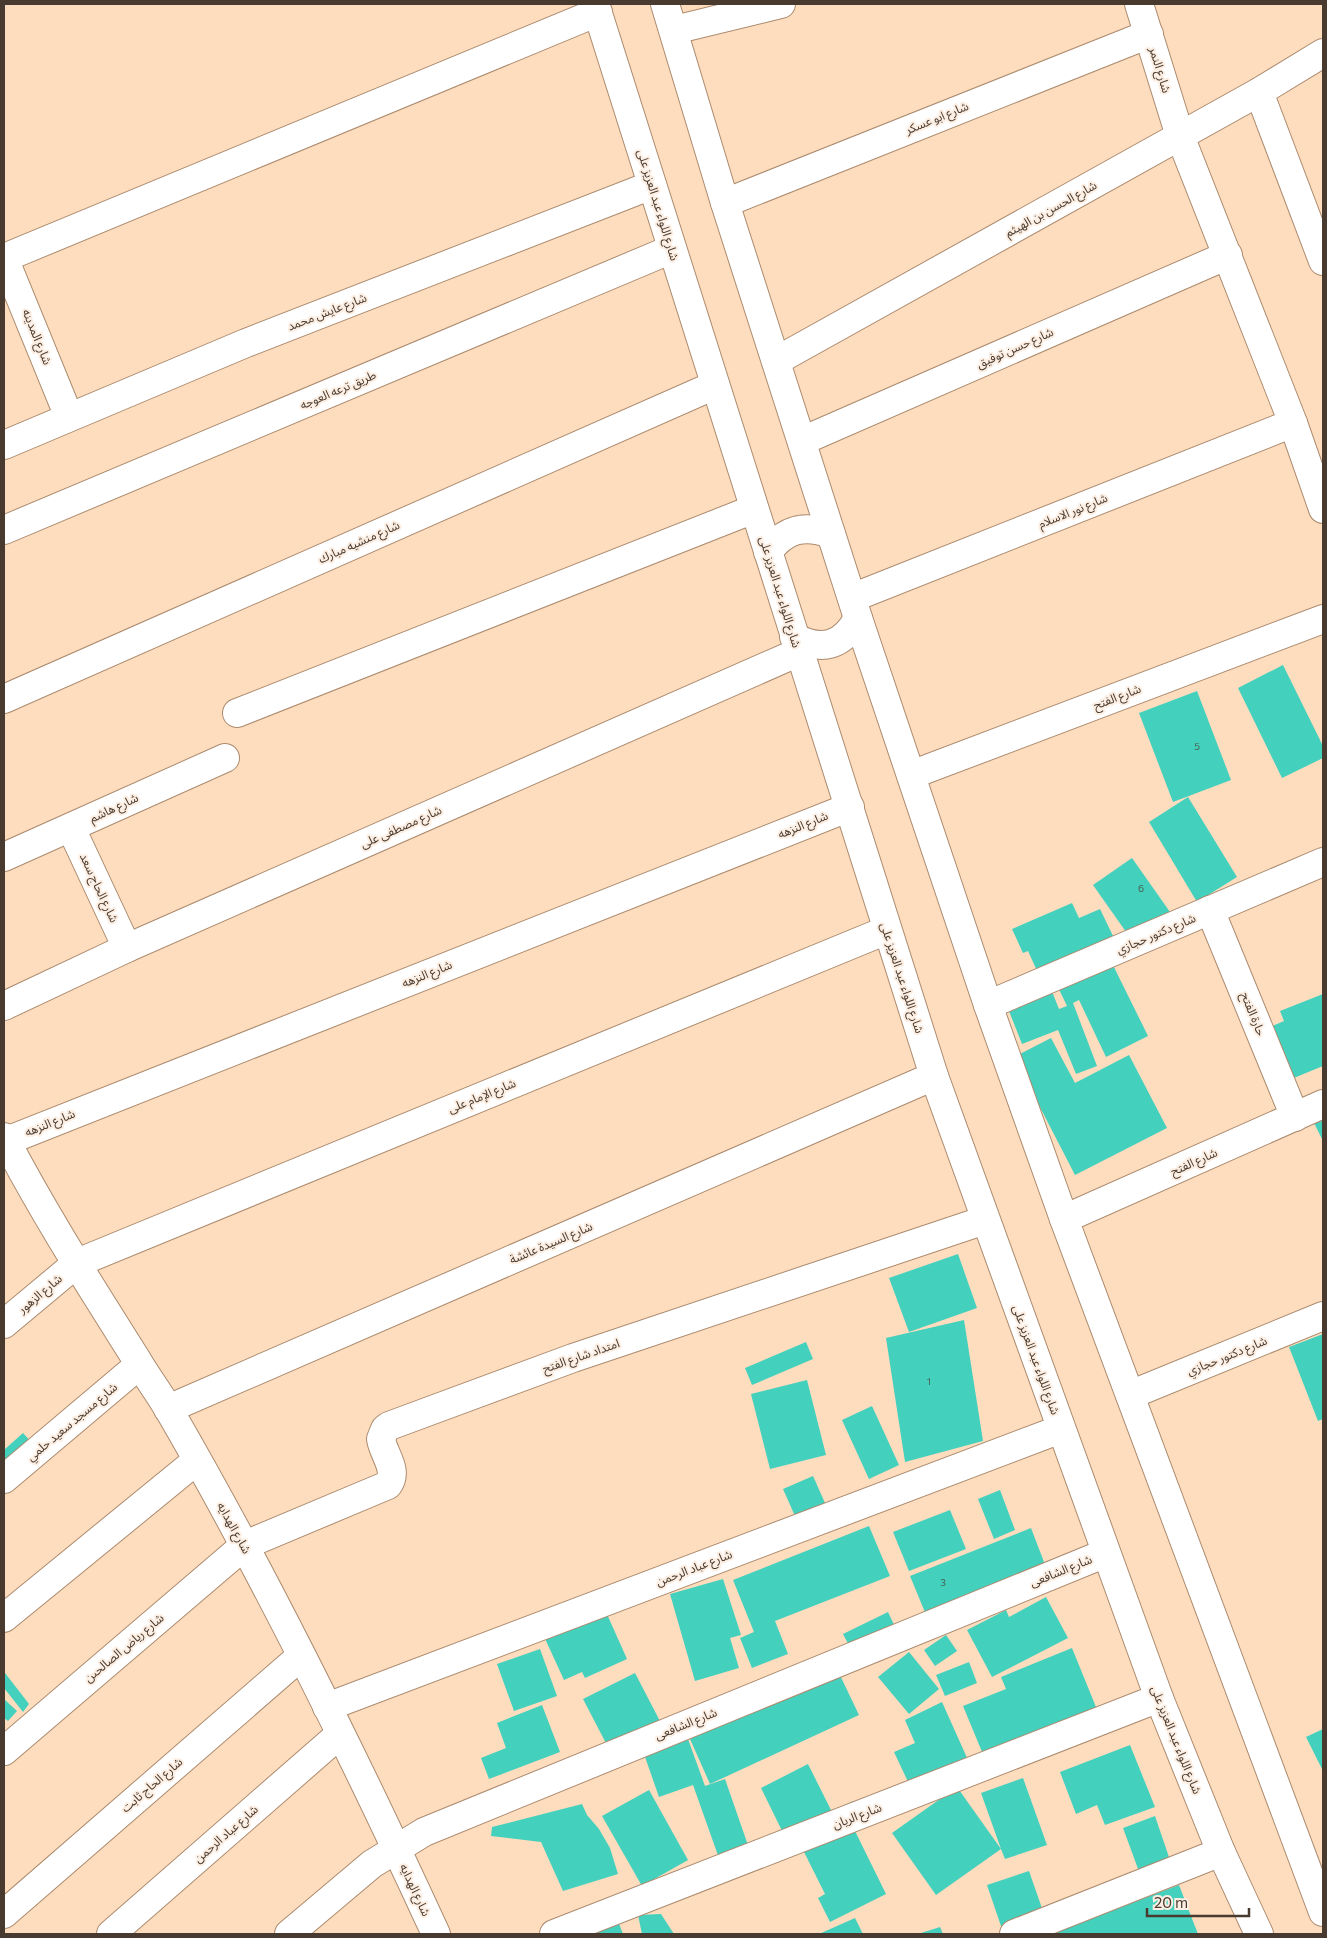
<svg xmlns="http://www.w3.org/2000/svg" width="1327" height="1938" font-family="Commissioner,'Noto Sans Arabic',sans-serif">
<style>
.building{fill:#43d1be}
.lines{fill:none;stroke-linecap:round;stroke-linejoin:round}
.street-casing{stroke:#ab8b6f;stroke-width:30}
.primary-casing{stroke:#ab8b6f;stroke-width:30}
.street{stroke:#fff;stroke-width:28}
.primary{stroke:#fff;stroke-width:28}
.labels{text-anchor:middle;stroke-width:4;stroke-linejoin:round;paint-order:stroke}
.number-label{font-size:10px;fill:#476052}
.street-label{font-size:12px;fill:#483a2e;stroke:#fceee2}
</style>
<rect width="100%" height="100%" fill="#fedcbe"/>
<g class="building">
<polygon points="1283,665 1323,746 1323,758 1282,778 1238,688"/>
<polygon points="1197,691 1231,780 1173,802 1139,713"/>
<polygon points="1188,797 1237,877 1197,902 1149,822"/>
<polygon points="1132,858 1170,912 1131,939 1093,885"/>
<polygon points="1072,903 1079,918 1100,909 1114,938 1038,973 1028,951 1023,953 1012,929"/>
<polygon points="1108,955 1148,1036 1106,1057 1079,1000 1073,1003 1097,1066 1076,1074 1058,1030 1022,1044 1007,1006 1051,989 1059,1009 1067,1006 1055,981"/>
<polygon points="1323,994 1323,1066 1284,1082 1263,1030 1284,1021 1280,1011"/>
<polygon points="1051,1038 1075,1083 1129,1055 1167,1128 1075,1175 1014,1057"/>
<polygon points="1323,1112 1323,1141 1311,1117"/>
<polygon points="958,1254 977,1308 909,1332 889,1278"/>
<polygon points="964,1320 983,1441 905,1462 886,1338"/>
<polygon points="1323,1334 1323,1419 1318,1421 1289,1347"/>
<polygon points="806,1342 813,1359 752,1385 745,1368"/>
<polygon points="807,1380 826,1455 770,1469 751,1394"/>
<polygon points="872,1406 899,1465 869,1479 842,1420"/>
<polygon points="23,1433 33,1444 4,1469 4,1450"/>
<polygon points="813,1476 829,1512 799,1525 783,1489"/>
<polygon points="1000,1490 1015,1530 994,1539 978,1499"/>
<polygon points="950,1510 966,1549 909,1571 893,1532"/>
<polygon points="869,1526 890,1576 775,1621 788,1654 752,1668 740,1638 754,1632 733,1580"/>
<polygon points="1031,1528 1049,1575 929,1622 910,1576"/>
<polygon points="723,1579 741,1635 730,1638 739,1668 695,1681 670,1594"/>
<polygon points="1046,1597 1068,1638 992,1677 967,1630 1006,1610 1009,1617"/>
<polygon points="602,1603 627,1659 585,1678 582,1672 564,1680 541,1630"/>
<polygon points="888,1612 896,1629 852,1651 843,1634"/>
<polygon points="946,1635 957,1651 935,1666 924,1650"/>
<polygon points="1072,1648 1098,1712 985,1759 963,1706 1006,1689 1001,1677"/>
<polygon points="540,1649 557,1696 514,1711 497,1664"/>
<polygon points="909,1652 939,1689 909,1714 878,1677"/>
<polygon points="969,1662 977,1683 945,1696 936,1675"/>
<polygon points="838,1671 859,1715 710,1784 690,1739"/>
<polygon points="5,1673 29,1704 23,1712 4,1688 4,1675"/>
<polygon points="635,1673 662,1725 610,1751 583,1699"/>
<polygon points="4,1699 17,1711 8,1721 4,1718"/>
<polygon points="942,1702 968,1760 910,1786 894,1752 915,1743 905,1720"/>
<polygon points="542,1705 560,1752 489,1779 481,1758 506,1748 497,1723"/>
<polygon points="1323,1729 1323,1771 1306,1737"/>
<polygon points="688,1739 705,1786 725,1779 750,1851 720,1861 693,1785 659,1797 644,1754"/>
<polygon points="1130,1745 1155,1807 1105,1825 1097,1805 1076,1814 1060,1772"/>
<polygon points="808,1764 832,1812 853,1801 855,1805 786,1839 761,1788"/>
<polygon points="1023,1778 1047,1845 1005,1859 1001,1849 936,1895 892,1833 957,1787 1001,1849 981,1793"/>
<polygon points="649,1790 688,1860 642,1886 602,1816"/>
<polygon points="582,1804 587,1815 599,1829 610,1848 618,1874 563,1891 541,1842 491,1836 492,1827"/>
<polygon points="1155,1816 1172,1866 1141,1877 1123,1828"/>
<polygon points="853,1827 886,1894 830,1922 818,1898 825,1894 804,1852"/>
<polygon points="1029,1871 1044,1914 1002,1929 987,1885"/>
<polygon points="1179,1885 1198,1934 1050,1934"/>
<polygon points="661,1914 674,1934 642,1934 638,1915"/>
<polygon points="855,1918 863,1934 819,1934"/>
<polygon points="618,1921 623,1934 586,1934"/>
<polygon points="940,1927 943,1934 918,1934"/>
</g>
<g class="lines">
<g class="street-casing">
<g id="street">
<polyline points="1139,4 1180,136 1293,423 1323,509"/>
<polyline points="674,30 781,4"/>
<polyline points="1259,92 1323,261"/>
<polyline points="725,203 1149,34"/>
<polyline points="4,258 598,12"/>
<polyline points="4,258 69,417"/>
<polyline points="776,361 1259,92 1323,53"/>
<polyline points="802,441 1228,255"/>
<polyline points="4,445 246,343 652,185"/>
<polyline points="4,530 672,249"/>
<polyline points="852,598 1293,423"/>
<polyline points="4,699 715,385"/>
<polyline points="237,713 754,509"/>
<polyline points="911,775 1323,619"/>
<polyline points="71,828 127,948"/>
<polyline points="4,857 225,758"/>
<polyline points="1210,910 1295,1117"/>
<polyline points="988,1005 1323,862"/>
<polyline points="4,1006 127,948 799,652"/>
<path d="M4 1137C44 1214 91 1287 137 1360 147 1377 159 1393 169 1410 267 1579 354 1756 436 1934"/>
<polyline points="4,1142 850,807"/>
<polyline points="1064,1219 1323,1104"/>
<polyline points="4,1324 77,1263 887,930"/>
<polyline points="1130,1395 1323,1316"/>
<polyline points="168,1409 934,1076"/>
<polyline points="4,1479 139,1365"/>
<polyline points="4,1618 196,1461"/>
<polyline points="327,1707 1061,1429"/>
<path d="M4 1751 245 1545 388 1485C399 1470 383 1454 381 1439L385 1429 389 1426 573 1358 985 1220"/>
<polyline points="4,1914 301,1656"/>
<polyline points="111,1934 340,1734"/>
<polyline points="289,1934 372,1864 424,1832 1106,1553"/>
<polyline points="554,1934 1159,1698"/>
<polyline points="1014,1934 1221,1852"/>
</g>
</g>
<g class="primary-casing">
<g id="primary">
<polyline points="595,4 934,1076 1159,1698 1221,1852 1259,1934"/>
<polyline points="665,4 725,203 858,618 988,1005 1064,1219 1323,1912"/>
<path d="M768 552C785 529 804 524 831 534"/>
<path d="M794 637C822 652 843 646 858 618"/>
</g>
</g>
<use href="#street" class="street"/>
<use href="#primary" class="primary"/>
</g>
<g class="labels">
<g class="number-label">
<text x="1197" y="750">5</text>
<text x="1141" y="892">6</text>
<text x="929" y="1385">1</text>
<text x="943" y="1586">3</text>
</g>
<g class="street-label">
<text transform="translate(1160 70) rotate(73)" y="4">شارع النمر</text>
<text transform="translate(937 118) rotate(-22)" y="4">شارع ابو عسكر</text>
<text transform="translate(658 205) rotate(73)" y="4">شارع اللواء عبد العزيز على</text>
<text transform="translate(1051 209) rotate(-29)" y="4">شارع الحسن بن الهيثم</text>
<text transform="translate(327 312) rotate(-21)" y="4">شارع عايش محمد</text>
<text transform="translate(37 337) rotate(68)" y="4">شارع المدينه</text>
<text transform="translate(1015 348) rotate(-24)" y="4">شارع حسن توفيق</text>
<text transform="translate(338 390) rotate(-23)" y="4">طريق ترعه العوجه</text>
<text transform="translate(1073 511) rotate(-22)" y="4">شارع نور الاسلام</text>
<text transform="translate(359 542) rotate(-24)" y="4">شارع منشيه مبارك</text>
<text transform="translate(780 592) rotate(73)" y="4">شارع اللواء عبد العزيز على</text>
<text transform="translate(1117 697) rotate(-21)" y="4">شارع الفتح</text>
<text transform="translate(114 808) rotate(-25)" y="4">شارع هاشم</text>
<text transform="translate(803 825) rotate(-22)" y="4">شارع النزهه</text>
<text transform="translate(401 827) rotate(-24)" y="4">شارع مصطفى على</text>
<text transform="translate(99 888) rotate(65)" y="4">شارع الحاج سعد</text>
<text transform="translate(1156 934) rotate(-23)" y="4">شارع دكتور حجازي</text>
<text transform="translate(427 974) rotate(-22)" y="4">شارع النزهه</text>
<text transform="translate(902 978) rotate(72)" y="4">شارع اللواء عبد العزيز على</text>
<text transform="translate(1253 1014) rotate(68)" y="4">حارة الفتح</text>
<text transform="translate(482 1096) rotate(-22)" y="4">شارع الإمام على</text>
<text transform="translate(50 1123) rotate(-22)" y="4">شارع النزهه</text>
<text transform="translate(1194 1162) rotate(-24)" y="4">شارع الفتح</text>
<text transform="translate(551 1243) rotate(-23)" y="4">شارع السيدة عائشة</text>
<text transform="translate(40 1294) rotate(-40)" y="4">شارع الزهور</text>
<text transform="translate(581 1356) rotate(-19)" y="4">امتداد شارع الفتح</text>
<text transform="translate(1227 1356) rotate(-22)" y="4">شارع دكتور حجازي</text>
<text transform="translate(1036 1360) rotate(70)" y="4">شارع اللواء عبد العزيز على</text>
<text transform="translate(72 1422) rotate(-40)" y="4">شارع مسجد سعيد حلمي</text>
<text transform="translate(234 1528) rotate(61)" y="4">شارع الهدايه</text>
<text transform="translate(694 1568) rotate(-21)" y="4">شارع عباد الرحمن</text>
<text transform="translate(1061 1571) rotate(-22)" y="4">شارع الشافعى</text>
<text transform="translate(124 1648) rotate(-40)" y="4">شارع رياض الصالحىن</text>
<text transform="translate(686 1724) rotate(-22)" y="4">شارع الشافعى</text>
<text transform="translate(1176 1740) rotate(68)" y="4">شارع اللواء عبد العزيز على</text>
<text transform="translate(152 1785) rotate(-41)" y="4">شارع الحاج ثابت</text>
<text transform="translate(857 1816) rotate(-21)" y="4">شارع الريان</text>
<text transform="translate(226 1834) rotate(-41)" y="4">شارع عباد الرحمن</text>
<text transform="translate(415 1890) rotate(65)" y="4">شارع الهدايه</text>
</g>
</g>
<rect width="1327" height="1938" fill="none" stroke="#483a2e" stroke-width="10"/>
<path d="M1147 1908v8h102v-8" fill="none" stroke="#483a2e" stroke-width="2.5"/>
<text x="1154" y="1908" font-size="15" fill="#483a2e" stroke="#fceee2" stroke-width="4" paint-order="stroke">20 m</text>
</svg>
